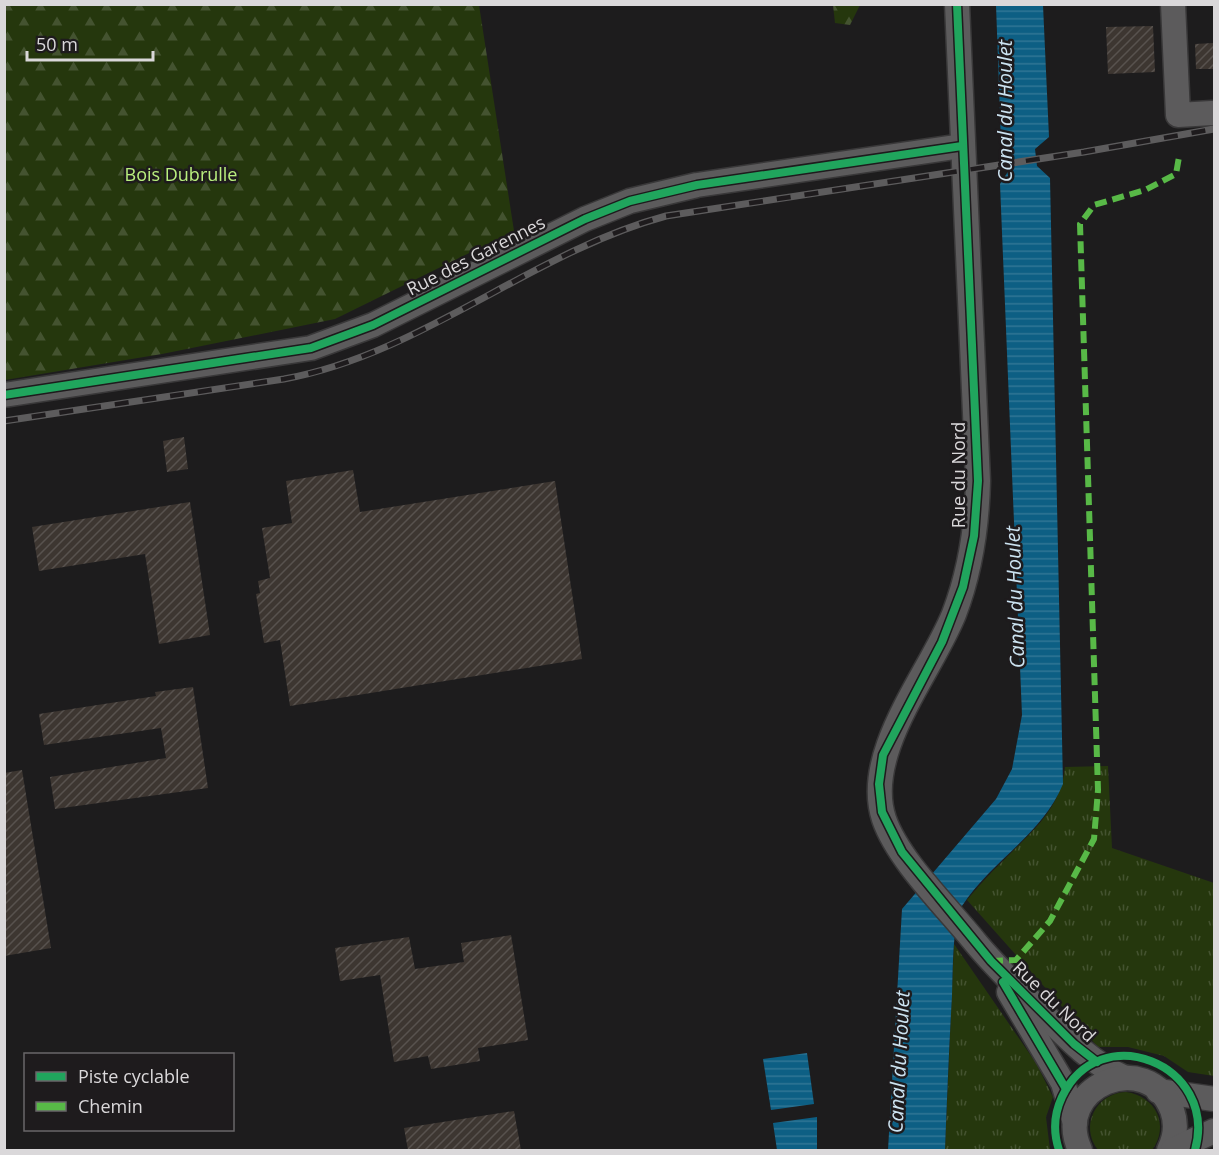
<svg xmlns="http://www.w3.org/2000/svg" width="1219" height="1155" font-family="'Open Sans',sans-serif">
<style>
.grass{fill:url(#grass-tufts)}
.forest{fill:url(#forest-firs)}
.water{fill:url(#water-rules)}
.building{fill:url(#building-hatch)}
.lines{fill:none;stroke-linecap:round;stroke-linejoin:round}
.minor-casing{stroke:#393839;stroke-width:27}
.minor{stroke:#5c5b5c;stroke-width:24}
.rail-casing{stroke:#5d5c5d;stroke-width:7}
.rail{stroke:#1e1b1d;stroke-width:4.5;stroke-dasharray:14;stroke-linecap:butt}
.quiet{stroke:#58b947;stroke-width:6;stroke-dasharray:12 6;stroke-linecap:butt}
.cycleway-casing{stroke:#1e1b1d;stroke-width:11}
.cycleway{stroke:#20a55d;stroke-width:8}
.labels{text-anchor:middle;stroke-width:5;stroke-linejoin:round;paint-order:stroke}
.park-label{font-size:18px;fill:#b9ef7e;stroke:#1e1b1d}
.street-label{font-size:18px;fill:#dad8da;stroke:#1e1b1d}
.water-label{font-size:20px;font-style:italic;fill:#cce3f1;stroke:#1e1b1d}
</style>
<defs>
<pattern id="grass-tufts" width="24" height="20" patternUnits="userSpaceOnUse" patternTransform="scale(1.5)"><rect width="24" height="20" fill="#25370d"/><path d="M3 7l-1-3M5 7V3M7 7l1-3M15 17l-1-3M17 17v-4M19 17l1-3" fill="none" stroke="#445330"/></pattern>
<pattern id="forest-firs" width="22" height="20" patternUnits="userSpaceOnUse" patternTransform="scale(1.5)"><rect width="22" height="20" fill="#25370d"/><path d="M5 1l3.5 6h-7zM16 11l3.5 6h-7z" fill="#445330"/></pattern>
<pattern id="water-rules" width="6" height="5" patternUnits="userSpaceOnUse" patternTransform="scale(1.5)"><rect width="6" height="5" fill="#0d5f84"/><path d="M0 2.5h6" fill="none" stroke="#307595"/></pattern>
<pattern id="building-hatch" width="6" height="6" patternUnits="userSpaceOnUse" patternTransform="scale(1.5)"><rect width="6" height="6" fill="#3d3631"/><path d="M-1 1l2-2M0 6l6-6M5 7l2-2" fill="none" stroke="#58524e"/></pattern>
</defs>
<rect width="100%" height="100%" fill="#1d1c1d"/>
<g class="grass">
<path d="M1108 766 1112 848 1214 883V1076L1188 1072 1164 1056 1128 1047H1098L967 900C978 887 989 874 1002 862 1030 833 1061 810 1065 767Z"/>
<polygon points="954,944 1036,1063 1053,1097 1046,1117 1050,1150 945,1150"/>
<path d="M1126 1092C1156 1096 1170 1126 1152 1150H1098C1079 1126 1096 1093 1126 1092Z"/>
</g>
<g class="forest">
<polygon points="5,4 479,5 514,231 335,319 162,354 5,380"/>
<polygon points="833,5 860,5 850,25 835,23"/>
</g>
<g class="water">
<path d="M996 5H1043L1049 137 1035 149 1037 166 1050 178 1063 784C1042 835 992 860 962 906 952 922 953 975 952 996 949 1047 947 1099 945 1150H888L902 909 996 799 1012 769 1022 715 1000 184 1009 170 1007 151 1001 143Z"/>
<polygon points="807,1053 814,1104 771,1110 763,1059"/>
<polygon points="817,1117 817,1150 777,1150 773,1123"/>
</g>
<g class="building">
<polygon points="1153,26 1155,72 1108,74 1106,27"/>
<polygon points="1213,43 1215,69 1196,69 1195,44"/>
<polygon points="184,437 188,469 167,472 163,441"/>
<polygon points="353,470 360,512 555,481 582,659 290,706 280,640 264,643 256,594 260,593 258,581 270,578 262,528 292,523 286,481"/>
<polygon points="190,502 210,635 159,644 145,554 39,571 32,527"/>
<polygon points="193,687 208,788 55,809 50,777 166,758 161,728 44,745 39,714 156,696 155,692"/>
<polygon points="22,770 51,948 4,956 4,773"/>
<polygon points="511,935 528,1040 478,1048 480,1061 431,1069 428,1056 394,1062 380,975 340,981 335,948 409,937 415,969 464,962 461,943"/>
<polygon points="514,1111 521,1150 408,1150 404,1128"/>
</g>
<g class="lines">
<g class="minor-casing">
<g id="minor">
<path d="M957 4 978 481C977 526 970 572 954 614 930 674 862 753 884 819 898 860 947 907 975 942 993 964 1014 984 1034 1004 1062 1032 1088 1062 1125 1078"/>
<polyline points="1173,4 1178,115 1212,113"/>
<polyline points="4,395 311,348 373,325 585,219 630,201 697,185 962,146"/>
<polyline points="1009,992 1063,1083 1075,1123"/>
<polyline points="1158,1091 1214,1099"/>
<path d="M1080 1150C1051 1086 1148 1047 1172 1110 1177 1124 1175 1138 1169 1150"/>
<polyline points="1173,1150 1214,1131"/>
</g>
</g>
<use href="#minor" class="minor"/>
<g class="rail-casing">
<path id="rail" d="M4 421 284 379C422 354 532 252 666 216L1084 152 1214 129"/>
</g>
<use href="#rail" class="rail"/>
<polyline class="quiet" points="991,961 1016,960 1050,921 1094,839 1098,790 1080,224 1094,205 1145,190 1176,174 1179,157"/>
<g class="cycleway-casing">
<g id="cycleway">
<polyline points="957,4 978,481 974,536 963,587 942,642 883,755 879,784 882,812 902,852 991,961 1074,1044 1097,1062"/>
<polyline points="4,395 311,348 373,325 585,219 630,201 697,185 962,146"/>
<polyline points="1003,982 1066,1089"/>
<path d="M1059 1150C1053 1132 1054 1114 1062 1097 1099 1017 1219 1064 1195 1150"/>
</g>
</g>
<use href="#cycleway" class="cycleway"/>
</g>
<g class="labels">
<g class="park-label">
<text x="181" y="181">Bois Dubrulle</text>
</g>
<g class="street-label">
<text transform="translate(476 256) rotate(-27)" y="6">Rue des Garennes</text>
<text transform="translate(959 475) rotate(-90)" y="6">Rue du Nord</text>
<text transform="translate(1054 1002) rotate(44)" y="6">Rue du Nord</text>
</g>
<g class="water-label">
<text transform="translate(1005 111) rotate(-90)" y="7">Canal du Houlet</text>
<text transform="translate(1015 597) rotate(-92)" y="7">Canal du Houlet</text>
<text transform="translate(899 1062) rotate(-87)" y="7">Canal du Houlet</text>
</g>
</g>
<rect width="1219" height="1155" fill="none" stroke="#dad8da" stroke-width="12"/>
<rect x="24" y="1053" width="210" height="78" fill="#1e1b1d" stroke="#696769" stroke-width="1.5"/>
<rect x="36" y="1072" width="30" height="9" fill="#20a55d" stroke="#696769" stroke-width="1.5"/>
<text x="78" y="1083" font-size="18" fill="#dad8da">Piste cyclable</text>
<rect x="36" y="1102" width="30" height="9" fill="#58b947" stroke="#696769" stroke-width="1.5"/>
<text x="78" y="1113" font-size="18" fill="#dad8da">Chemin</text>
<path d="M27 51v9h126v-9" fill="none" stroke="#dad8da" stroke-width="3"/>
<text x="36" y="51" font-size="18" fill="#dad8da" stroke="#1e1b1d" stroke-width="4.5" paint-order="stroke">50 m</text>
</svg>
